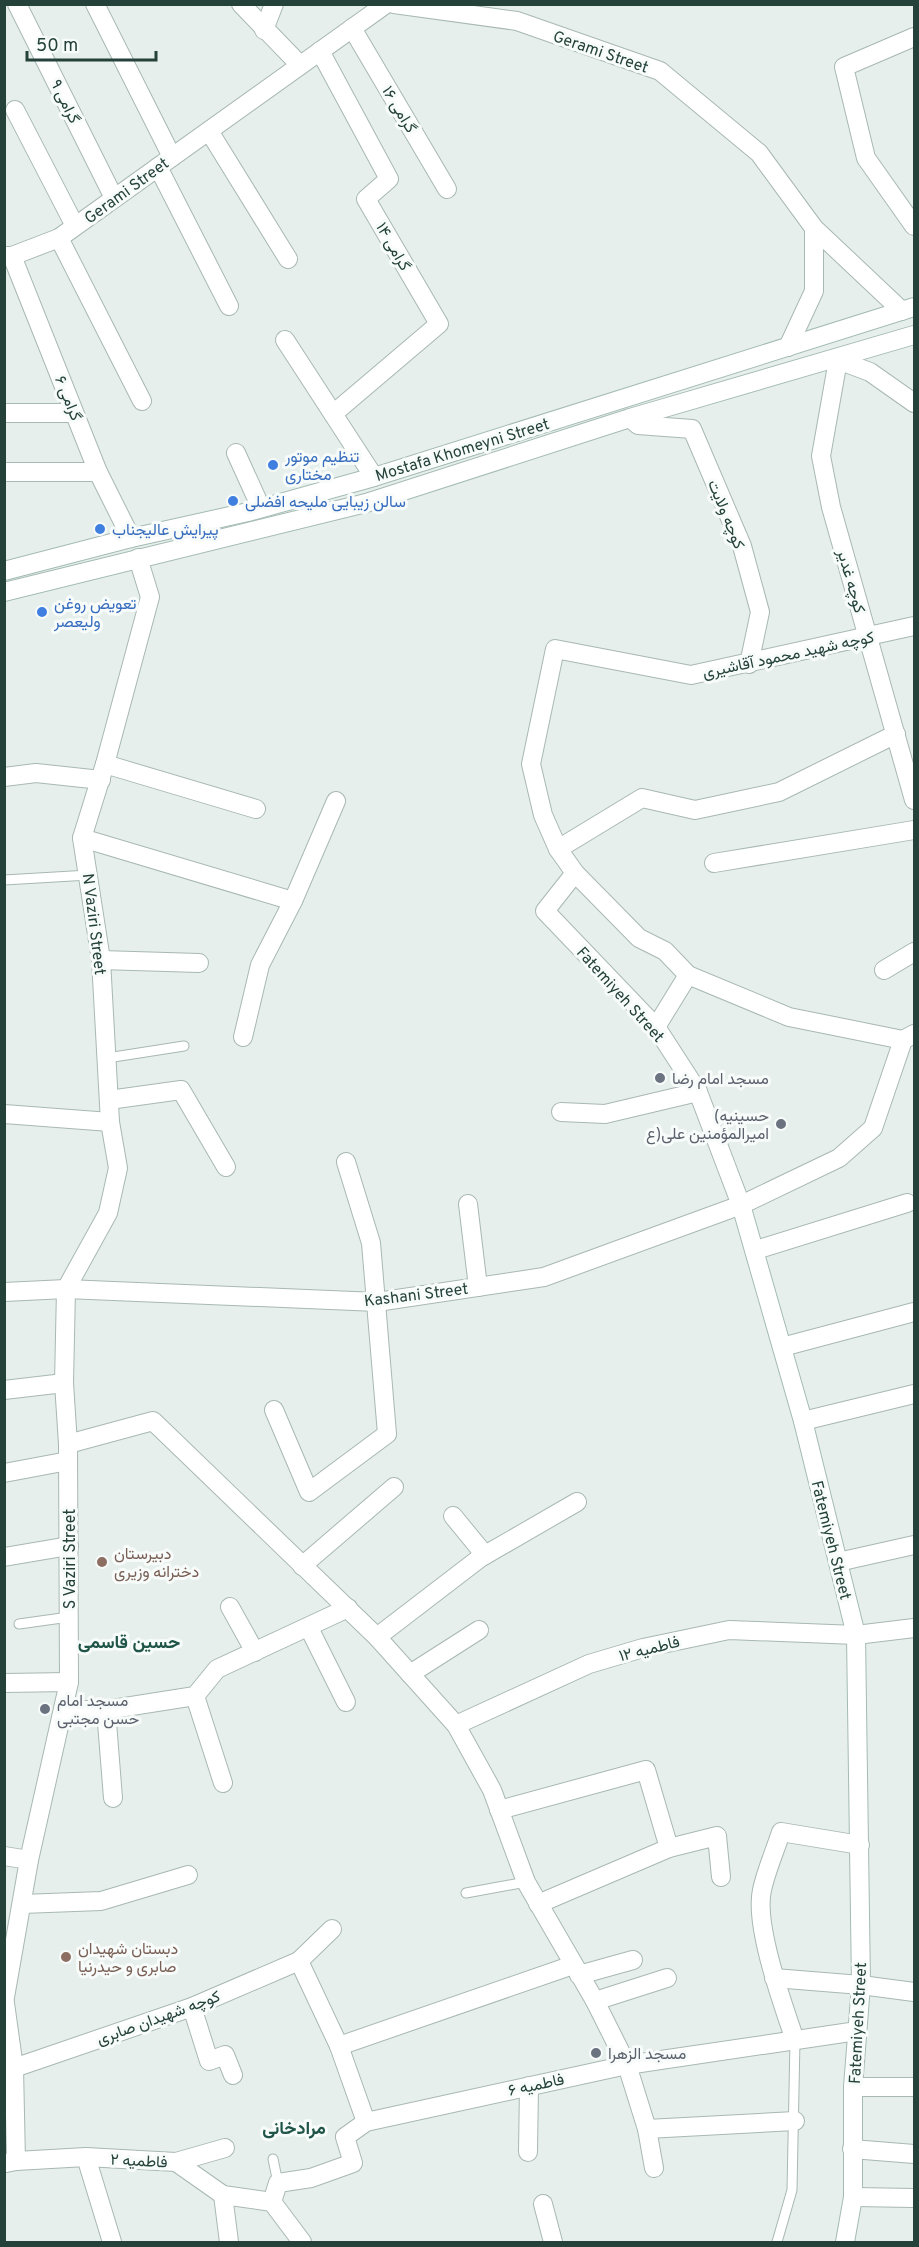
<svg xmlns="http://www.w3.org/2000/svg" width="919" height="2247" font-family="Overpass,Vazirmatn,sans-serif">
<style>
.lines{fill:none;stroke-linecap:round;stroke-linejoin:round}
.service-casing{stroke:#a8b8b2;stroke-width:11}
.minor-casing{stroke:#a8b8b2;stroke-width:20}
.tertiary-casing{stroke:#a8b8b2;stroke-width:20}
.secondary-casing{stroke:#a4bbb3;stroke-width:20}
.service{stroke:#fff;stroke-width:9}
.minor{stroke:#fff;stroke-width:18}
.tertiary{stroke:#fff;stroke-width:18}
.secondary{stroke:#fff;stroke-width:18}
.shop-dot{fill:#3f7fe0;stroke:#f7fbf9;stroke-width:2}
.worship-dot{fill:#6b7280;stroke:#f7fbf9;stroke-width:2}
.education-dot{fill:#8d6e63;stroke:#f7fbf9;stroke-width:2}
.labels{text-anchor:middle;stroke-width:6;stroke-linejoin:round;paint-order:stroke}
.street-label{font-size:16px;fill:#24423a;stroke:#f7fbf9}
.shop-label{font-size:16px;fill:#366cbe;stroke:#f7fbf9;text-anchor:start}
.worship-label{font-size:16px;fill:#5b616d;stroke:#f7fbf9;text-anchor:start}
.education-label{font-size:16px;fill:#785e54;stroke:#f7fbf9;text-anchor:start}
.neighbourhood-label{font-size:18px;font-weight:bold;fill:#1f5548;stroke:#f7fbf9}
</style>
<rect width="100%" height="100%" fill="#e6efeb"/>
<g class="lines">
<g class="service-casing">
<g id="service">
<polyline points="4,880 89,875"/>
<polyline points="107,1058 184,1046"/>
<polyline points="19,1624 69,1617"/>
<polyline points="466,1893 526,1882"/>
<polyline points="273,2159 278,2183"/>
<polyline points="777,2242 792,2190 795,2040"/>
</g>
</g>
<g class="minor-casing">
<g id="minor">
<polyline points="17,4 114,198"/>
<polyline points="95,4 172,157"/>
<polyline points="241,4 300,65"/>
<polyline points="352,28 447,189"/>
<polyline points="264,30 274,4"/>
<polyline points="914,37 844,67 866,158 914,226"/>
<polyline points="320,51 389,179 366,199 439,324 333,414"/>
<polyline points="15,110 75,226"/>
<polyline points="209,131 288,259"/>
<polyline points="158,167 229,306"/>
<polyline points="59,238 142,401"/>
<polyline points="12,256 98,472 131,538"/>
<polyline points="285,340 374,477"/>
<polyline points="914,403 870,372 838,360 821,456 831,507 914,800"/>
<polyline points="4,413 74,413"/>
<polyline points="630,418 638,425 692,429 742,546 760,612 749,664"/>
<polyline points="236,453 261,508"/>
<polyline points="4,472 98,472"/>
<polyline points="105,764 256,809"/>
<polyline points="4,777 36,773 101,780"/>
<polyline points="82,838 293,901"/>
<polyline points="558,849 642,798 695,810 779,792 896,734"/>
<polyline points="714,863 914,830"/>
<polyline points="575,873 545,911 656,1027 698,1092 741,1205"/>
<polyline points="101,960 199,963"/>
<polyline points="884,970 914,952"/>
<polyline points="688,975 665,951 639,938 575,873 558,849 543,815 531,764 555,649 691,675 914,626"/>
<polyline points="656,1027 688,975 789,1017 903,1040"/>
<polyline points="243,1037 260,965 293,901 336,801"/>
<polyline points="109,1100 181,1090 226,1167"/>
<polyline points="561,1112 605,1114 698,1092"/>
<polyline points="4,1114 110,1122"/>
<polyline points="468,1204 478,1287"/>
<polyline points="756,1250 907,1203"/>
<polyline points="782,1347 914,1312"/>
<polyline points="4,1390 64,1383"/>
<polyline points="274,1410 309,1492 387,1434 371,1243 346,1162"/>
<polyline points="803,1421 914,1394"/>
<polyline points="68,1444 153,1421 377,1637 456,1725 492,1790 526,1882 595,2001 627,2065 647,2129 654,2168"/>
<polyline points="4,1473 68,1461"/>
<polyline points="453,1516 485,1555"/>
<polyline points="4,1557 69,1546"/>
<polyline points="838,1562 914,1545"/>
<polyline points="302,1566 394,1487"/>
<polyline points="230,1607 255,1652"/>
<polyline points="309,1628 346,1702"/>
<polyline points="377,1637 480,1558 577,1502"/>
<polyline points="410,1674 479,1630"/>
<polyline points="4,1683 69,1682"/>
<polyline points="195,1696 223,1783"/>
<polyline points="64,1710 106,1710 195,1696 217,1669 348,1608"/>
<polyline points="106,1710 113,1798"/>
<polyline points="456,1725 589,1664 643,1648 729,1630 856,1635 914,1628"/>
<polyline points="499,1810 646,1770 669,1848"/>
<polyline points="4,1856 29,1860"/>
<polyline points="22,1904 101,1901 188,1875"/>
<polyline points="538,1904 669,1848 717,1836 721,1877"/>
<polyline points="299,1961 332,1929"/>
<polyline points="579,1975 633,1960"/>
<polyline points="774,1978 861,1985"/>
<polyline points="595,2001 667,1978"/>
<polyline points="5,2003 14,2068 16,2161 6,2163"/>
<polyline points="192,2007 209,2061 225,2055 233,2075"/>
<path d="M795 2040C783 2005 754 1925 762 1890 766 1871 775 1851 781 1832L860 1845"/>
<polyline points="339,2046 573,1965"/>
<polyline points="14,2068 192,2007 299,1961 339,2046 366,2122"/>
<polyline points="853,2087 914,2087"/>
<polyline points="647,2129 795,2121"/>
<polyline points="852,2149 914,2154"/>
<polyline points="528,2152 529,2086"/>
<polyline points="86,2157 112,2242"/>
<polyline points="16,2161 86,2157 176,2162 223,2195 272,2202 302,2242"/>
<polyline points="176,2162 225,2148"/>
<polyline points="223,2195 229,2242"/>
<polyline points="853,2197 914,2198"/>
<polyline points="272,2202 278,2183 311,2178 353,2163 345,2137 366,2122 627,2065 857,2031"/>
<polyline points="543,2204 553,2242"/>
</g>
</g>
<g class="tertiary-casing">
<g id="tertiary">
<polyline points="394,4 517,21 660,71 759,153 814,228 902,311"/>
<polyline points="4,256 12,256 59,238 386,4"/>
<polyline points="788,347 814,291 814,228"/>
<polyline points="4,1292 66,1289 377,1302 544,1277 741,1205 839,1158 873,1128 903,1040 914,1034"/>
<polyline points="861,1985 914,1992"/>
<polyline points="4,2003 29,1860 69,1682 68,1444 64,1383 66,1289 108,1213 118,1168 110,1122 101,960 82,838 105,764 150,597 138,558"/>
</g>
</g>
<g class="secondary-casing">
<g id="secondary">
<polyline points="4,571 131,538 248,512 374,477 914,307"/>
<polyline points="4,592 366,503 630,418 914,335"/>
<polyline points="741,1205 803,1421 856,1635 861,1985 853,2087 853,2197 845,2242"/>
</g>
</g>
<use href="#service" class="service"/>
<use href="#minor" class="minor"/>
<use href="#tertiary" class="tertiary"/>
<use href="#secondary" class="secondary"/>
</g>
<g class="shop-dot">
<circle cx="273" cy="465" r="6"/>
<circle cx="233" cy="501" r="6"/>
<circle cx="100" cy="529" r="6"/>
<circle cx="42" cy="612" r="6"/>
</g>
<g class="worship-dot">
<circle cx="660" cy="1078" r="6"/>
<circle cx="781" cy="1124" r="6"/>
<circle cx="45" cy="1709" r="6"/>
<circle cx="596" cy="2053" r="6"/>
</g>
<g class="education-dot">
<circle cx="102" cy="1562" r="6"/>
<circle cx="66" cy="1957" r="6"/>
</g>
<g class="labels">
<g class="street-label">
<text transform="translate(601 51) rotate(19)" y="6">Gerami Street</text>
<text transform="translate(66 101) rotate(64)" y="6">گرامی ۹</text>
<text transform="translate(400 109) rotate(59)" y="6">گرامی ۱۶</text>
<text transform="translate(126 190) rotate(-36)" y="6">Gerami Street</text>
<text transform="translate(394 246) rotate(60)" y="6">گرامی ۱۴</text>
<text transform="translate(69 398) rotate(68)" y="6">گرامی ۶</text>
<text transform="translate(462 449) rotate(-17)" y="6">Mostafa Khomeyni Street</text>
<text transform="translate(727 514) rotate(68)" y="6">کوچه ولایت</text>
<text transform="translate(852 581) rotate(74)" y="6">کوچه غدیر</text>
<text transform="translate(788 654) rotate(-12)" y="6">کوچه شهید محمود آقاشیری</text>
<text transform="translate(95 924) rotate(83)" y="6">N Vaziri Street</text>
<text transform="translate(621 994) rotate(48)" y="6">Fatemiyeh Street</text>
<text transform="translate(416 1294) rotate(-7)" y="6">Kashani Street</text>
<text transform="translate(832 1540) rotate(76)" y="6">Fatemiyeh Street</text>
<text transform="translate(69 1559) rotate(-90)" y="6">S Vaziri Street</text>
<text transform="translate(649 1648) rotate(-14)" y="6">فاطمیه ۱۲</text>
<text transform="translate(158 2017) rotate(-20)" y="6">کوچه شهیدان صابری</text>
<text transform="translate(857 2023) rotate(-87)" y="6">Fatemiyeh Street</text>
<text transform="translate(536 2084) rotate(-12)" y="6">فاطمیه ۶</text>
<text transform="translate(139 2160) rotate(3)" y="6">فاطمیه ۲</text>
</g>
<g class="shop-label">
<text x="285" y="462">تنظیم موتور<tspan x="285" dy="18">مختاری</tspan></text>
<text x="245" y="507">سالن زیبایی ملیحه افضلی</text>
<text x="112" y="535">پیرایش عالیجناب</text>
<text x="54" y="609">تعویض روغن<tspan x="54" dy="18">ولیعصر</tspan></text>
</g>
<g class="worship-label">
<text x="672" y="1084">مسجد امام رضا</text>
<text x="769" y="1121" text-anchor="end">(حسینیه<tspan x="769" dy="18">امیرالمؤمنین علی(ع</tspan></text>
<text x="57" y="1706">مسجد امام<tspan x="57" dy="18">حسن مجتبی</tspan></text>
<text x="608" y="2059">مسجد الزهرا</text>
</g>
<g class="education-label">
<text x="114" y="1559">دبیرستان<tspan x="114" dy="18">دخترانه وزیری</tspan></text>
<text x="78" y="1954">دبستان شهیدان<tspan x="78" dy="18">صابری و حیدرنیا</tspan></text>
</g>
<g class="neighbourhood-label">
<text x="129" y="1648">حسین قاسمی</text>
<text x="294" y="2134">مرادخانی</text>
</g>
</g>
<rect width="919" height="2247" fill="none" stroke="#24423a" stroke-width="12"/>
<path d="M27 51v9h129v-9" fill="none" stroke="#24423a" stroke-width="3"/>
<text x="36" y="51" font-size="18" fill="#24423a" stroke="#f7fbf9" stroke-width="4.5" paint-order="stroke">50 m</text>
</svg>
